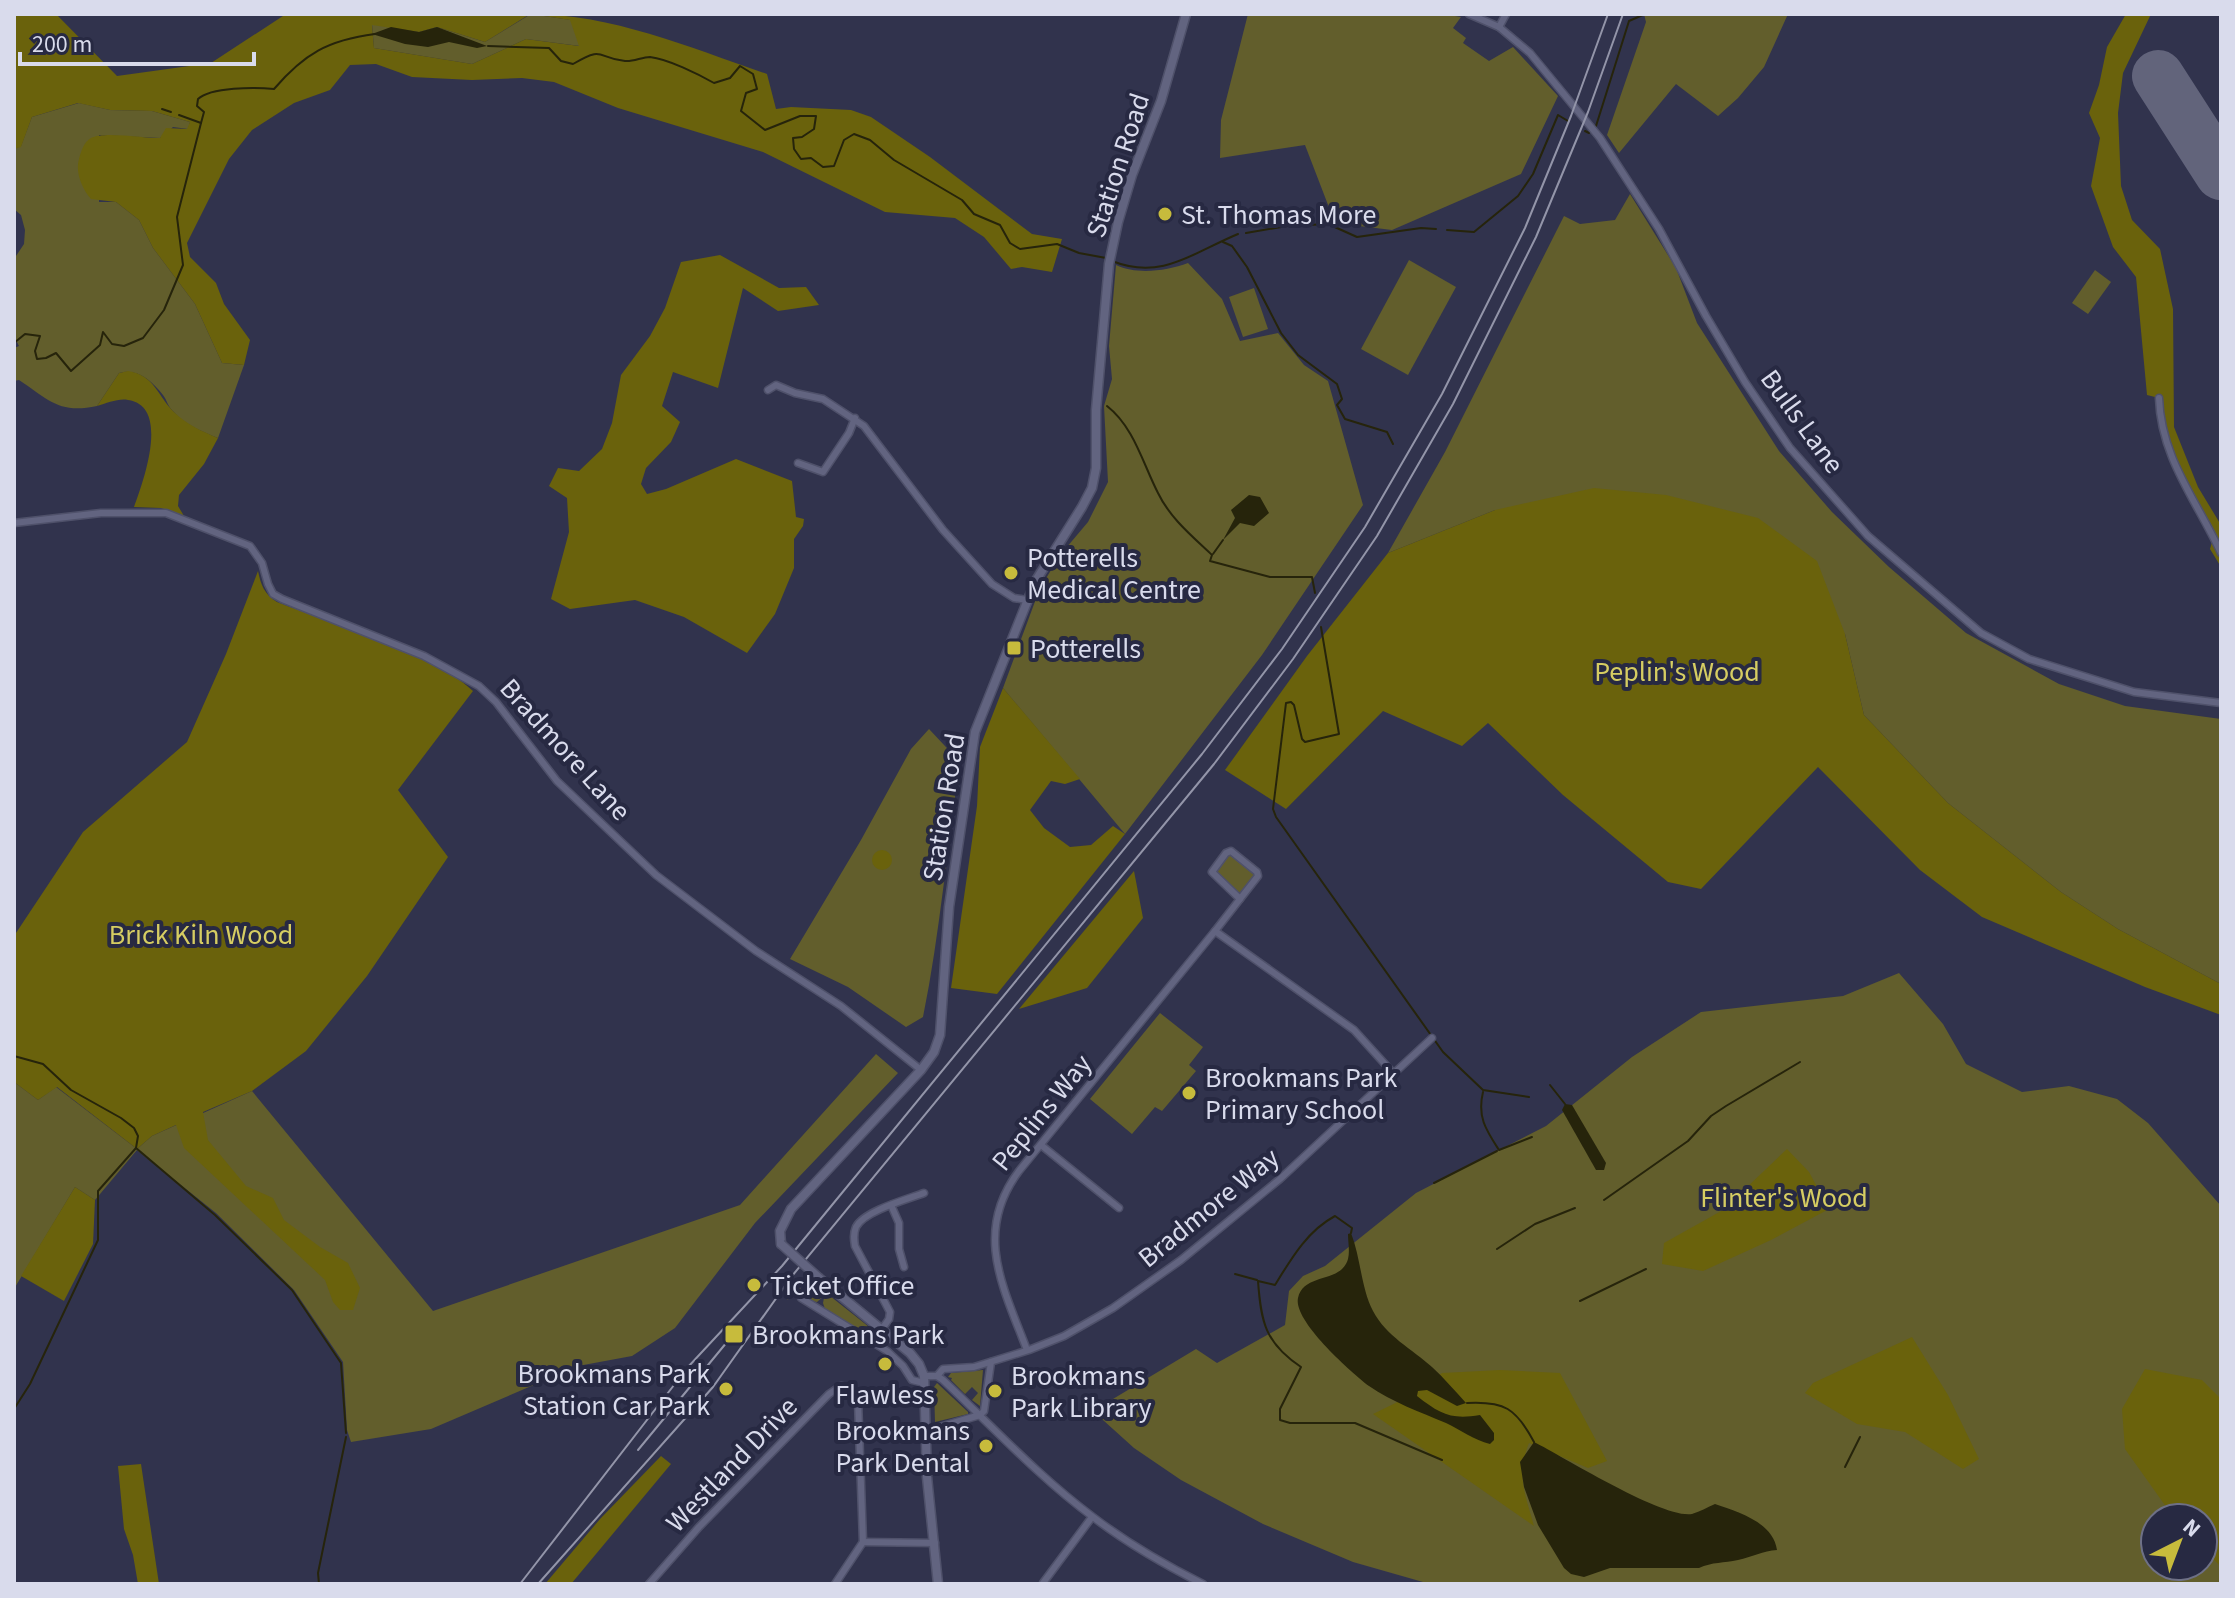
<svg xmlns="http://www.w3.org/2000/svg" width="2235" height="1598" font-family="'Source Sans 3',sans-serif">
<style>
.green{fill:#625e2c;fill-rule:evenodd}
.forest{fill:#6a620c}
.water{fill:#26240b}
.lines{fill:none;stroke-linecap:round;stroke-linejoin:round}
.stream{stroke:#26240b;stroke-width:2}
.runway{stroke:#62647b;stroke-width:52}
.minor-casing{stroke:#4f516a;stroke-width:9}
.tertiary-casing{stroke:#4f516a;stroke-width:11}
.minor{stroke:#626480;stroke-width:6}
.tertiary{stroke:#626480;stroke-width:8}
.rail{stroke:#9395a9;stroke-width:2}
.tertiary-bridge-casing{stroke:#4f516a;stroke-width:11;stroke-linecap:butt}
.tertiary-bridge{stroke:#626480;stroke-width:8}
.poi-dot{fill:#c7bb3c;stroke:#272942;stroke-width:3}
.labels{text-anchor:middle;stroke-width:8;stroke-linejoin:round;paint-order:stroke}
.street-label{font-size:28px;fill:#d9dbec;stroke:#272942}
.poi-label{font-size:28px;fill:#d9dbec;stroke:#272942;text-anchor:start}
.park-label{font-size:28px;fill:#d6cd62;stroke:#272942}
</style>
<rect width="100%" height="100%" fill="#31334d"/>
<g class="green">
<polygon points="531,14 571,20 580,46 526,39 472,64 374,48 372,24 419,32 437,27 485,42"/>
<polygon points="1248,14 1443,14 1461,17 1453,28 1466,38 1463,43 1489,61 1513,47 1558,96 1521,174 1392,230 1335,223 1305,145 1220,158 1221,120"/>
<polygon points="1644,14 1788,14 1764,67 1738,98 1718,116 1676,84 1619,153 1607,135 1646,22"/>
<path d="M79 103 110 110 152 111 190 122 188 129 173 127 160 138 99 135V202H116L139 220 153 248 195 304 222 363 244 365 218 438C201 431 185 425 173 411 168 407 167 400 163 395 151 380 137 368 119 373L97 406C59 414 49 400 19 380L14 381V348L19 346 16 340H14V259L24 244 25 230 21 215 14 209V149L21 146 32 117Z"/>
<polygon points="1630,194 1676,268 1697,323 1779,451 1832,512 1889,567 1966,633 2059,684 2125,706 2221,719 2221,984 2118,929 2061,892 1948,803 1864,715 1845,634 1495,510 1388,553 1445,452 1564,216 1580,224 1615,220"/>
<polygon points="1409,260 1456,287 1408,375 1361,349"/>
<path d="M1188 263 1222 299 1240 341 1278 333 1304 365 1328 381 1363 505 1262 655 1125 834 1003 688 1040 588 1061 554 1088 522 1108 482 1104 406 1112 379 1109 346 1116 265C1137 275 1166 271 1188 263Z"/>
<polygon points="2095,270 2111,282 2088,314 2072,303"/>
<polygon points="1254,288 1268,329 1243,337 1229,297"/>
<path d="M929 729 960 762C947 847 940 933 923 1017L906 1027 848 987 790 959 861 840 911 749Z"/>
<polygon points="1230,853 1254,874 1254,877 1241,892 1237,892 1215,871"/>
<path d="M1899 973 1943 1024 1966 1064 2022 1092 2069 1086 2117 1099 2148 1123 2221 1206V1584H1430L1353 1562 1263 1524 1181 1480 1134 1448 1093 1411 1196 1349 1217 1363 1285 1325 1289 1291 1303 1276 1325 1266 1416 1193 1546 1126 1632 1057 1701 1012 1843 996ZM2155 1518H2203V1566H2155Z"/>
<polygon points="1160,1013 1203,1047 1189,1065 1196,1071 1162,1111 1155,1107 1132,1134 1090,1099"/>
<polygon points="876,1054 898,1073 755,1223 675,1328 632,1356 578,1366 431,1429 351,1442 347,1430 343,1362 294,1290 216,1213 137,1150 95,1200 75,1187 14,1289 14,1082 38,1100 56,1087 137,1149 152,1136 252,1091 433,1311 740,1205"/>
<path d="M796 1285 811 1297 818 1288 825 1295 817 1302C805 1300 799 1290 787 1300Z"/>
<polygon points="825,1292 888,1342 887,1344 882,1344 825,1309 823,1303"/>
<polygon points="983,1370 980,1406 972,1400 978,1393 972,1387 965,1394 951,1380 952,1378 948,1377 951,1373"/>
<polygon points="937,1383 968,1412 968,1414 935,1422 934,1387"/>
</g>
<g class="forest">
<path d="M14 14H56L117 76 211 63 286 14H530L485 42 437 27 419 32 372 25 374 48 472 64 526 39 579 46 570 20 531 14C612 14 691 48 767 74L776 109 791 107 851 110 871 117 930 157 1032 234 1062 239 1052 272 1022 267 1011 269 984 237 955 218 885 212 763 152 618 108 554 82 522 78 472 80 412 77 376 64 350 65 330 90 294 103 252 130 229 159 187 243 190 257 216 283 224 304 250 340 244 365 222 363 195 304 153 248 139 220 116 202 91 199C82 189 75 172 79 159 81 151 84 142 91 138 103 131 144 138 160 138L166 128 187 129 190 122 152 111 110 110 78 103 32 117 21 147 14 149Z"/>
<path d="M2126 14H2151L2123 73 2118 113 2121 186 2132 220 2160 249 2173 309 2174 427 2198 487 2221 525V567L2210 549 2214 535C2186 487 2166 455 2159 398L2147 395 2136 277 2113 247 2091 186 2100 138 2089 113 2099 85 2107 47Z"/>
<polygon points="720,255 779,288 806,287 819,305 778,311 743,288 718,388 673,372 662,406 680,422 671,442 646,468 641,484 647,494 666,489 736,459 792,481 796,517 804,519 803,526 794,539 794,568 775,614 747,653 684,617 635,600 570,609 551,599 569,532 567,498 549,486 558,468 579,471 602,449 612,423 621,375 650,336 665,308 681,262"/>
<path d="M128 371C155 375 158 397 174 412 187 425 202 431 218 438L204 464 179 495 178 506 184 516 161 508 134 507C143 482 171 406 128 400 119 398 107 403 97 406L119 373Z"/>
<polygon points="1594,488 1666,495 1758,518 1817,561 1845,634 1864,715 1948,803 2061,892 2118,929 2221,984 2221,1015 2145,987 1982,917 1920,870 1818,767 1701,889 1668,882 1563,795 1488,723 1462,746 1383,711 1286,809 1225,770 1307,656 1388,553 1495,510"/>
<path d="M258 571C261 585 264 594 277 602 334 624 430 650 473 691L398 790 448 857 367 976 306 1051 252 1091 203 1112 208 1140 246 1186 273 1198 284 1220 320 1247 348 1263 360 1288 353 1310H340L333 1302 325 1280 184 1148 176 1125 152 1136 137 1149 57 1087 38 1100 14 1082V936L83 832 187 742 226 654Z"/>
<polygon points="1003,688 1080,779 1065,784 1051,781 1030,810 1044,828 1070,847 1091,845 1113,826 1125,834 997,994 951,988 977,806 980,747"/>
<circle cx="882" cy="860" r="10"/>
<polygon points="1134,871 1143,918 1087,988 1019,1009"/>
<polygon points="1787,1149 1809,1172 1829,1209 1771,1240 1703,1271 1662,1264 1664,1243 1723,1210"/>
<polygon points="75,1187 95,1200 93,1244 64,1301 21,1276"/>
<polygon points="1912,1337 1948,1395 1979,1459 1963,1469 1905,1432 1857,1424 1805,1393 1813,1383"/>
<polygon points="2145,1369 2202,1380 2221,1399 2221,1567 2203,1548 2203,1518 2174,1518 2125,1449 2122,1409"/>
<path d="M1500 1370 1560 1373 1607 1461 1588 1468 1529 1443C1516 1476 1525 1493 1534 1526L1373 1414 1414 1394 1442 1373Z"/>
<polygon points="661,1456 671,1464 571,1584 545,1584 600,1519"/>
<polygon points="141,1464 159,1584 138,1584 133,1555 124,1529 118,1466"/>
</g>
<g class="water">
<polygon points="391,27 419,32 437,27 487,46 477,48 449,42 428,47 405,44 372,34"/>
<polygon points="1249,495 1260,497 1269,513 1254,526 1240,523 1223,540 1235,518 1231,510"/>
<polygon points="1565,1104 1572,1105 1606,1163 1604,1170 1596,1170 1562,1110"/>
<path d="M1351 1233C1361 1259 1361 1288 1373 1311 1386 1336 1412 1349 1432 1367 1444 1378 1455 1391 1466 1403L1457 1406 1427 1390 1418 1391 1417 1396C1440 1414 1451 1420 1480 1415L1494 1433V1440L1490 1444C1474 1440 1461 1430 1446 1423 1420 1412 1392 1402 1369 1386 1351 1372 1293 1321 1298 1298 1304 1272 1341 1284 1348 1259 1350 1251 1348 1242 1348 1234Z"/>
<path d="M1534 1442C1564 1457 1663 1519 1692 1514 1699 1512 1708 1507 1715 1504 1738 1512 1773 1522 1777 1550 1763 1551 1752 1557 1738 1560 1724 1563 1712 1562 1699 1568H1610L1584 1577 1571 1574 1564 1568 1538 1525 1524 1487 1520 1462Z"/>
</g>
<g class="lines">
<g class="stream">
<path d="M488 46 549 48 561 61 573 64C605 45 596 58 625 61 633 62 642 57 650 57 668 59 698 74 714 83L730 78 740 66 753 74 757 89 746 93 741 111 765 130 800 116H816L814 129 802 137 793 138 794 149 801 159 811 158 823 167 834 166 844 140 854 134 870 140 894 160 962 200 974 214 1000 225 1010 243 1020 249 1057 244 1079 253 1106 258"/>
<polyline points="162,109 171,112"/>
<path d="M179 115 201 123 204 112 197 106 198 99C211 87 255 87 274 89 304 54 328 40 375 34"/>
<polyline points="1596,126 1629,21 1645,14"/>
<polyline points="1585,131 1589,133"/>
<polyline points="1447,230 1474,232 1518,196 1533,174 1558,115 1568,121"/>
<polyline points="1246,233 1287,226 1328,224 1357,237 1421,228 1436,229"/>
<polyline points="1223,242 1232,246 1247,267 1281,333 1298,355 1337,384 1342,399 1337,405 1345,419 1387,432 1393,444"/>
<path d="M1112 261C1162 281 1194 252 1238 234"/>
<polyline points="14,343 25,334 40,336 35,351 37,359 46,358 56,353 71,371 100,345 103,332 112,344 124,346 143,338 164,310 183,265 177,217 201,123"/>
<path d="M1107 406C1134 427 1143 464 1158 493 1170 518 1192 536 1212 555L1210 561 1270 577H1312L1315 593"/>
<polyline points="1213,554 1223,540"/>
<polyline points="1321,627 1339,734 1305,742 1302,739 1294,705 1291,702 1286,703 1273,809 1276,817 1443,1052 1483,1090 1529,1097"/>
<polyline points="14,1056 43,1064 71,1090 121,1118 134,1128 138,1136 136,1148 215,1215 292,1290 341,1363 346,1433"/>
<polyline points="1550,1085 1565,1104"/>
<path d="M1483 1092C1477 1117 1486 1130 1499 1150L1532 1137"/>
<polyline points="1434,1183 1497,1151"/>
<polyline points="1604,1200 1688,1141 1711,1116 1726,1106 1800,1062"/>
<path d="M1351 1233 1352 1228 1335 1216C1307 1231 1291 1259 1275 1285L1258 1281C1261 1322 1265 1343 1301 1367L1280 1409V1420L1290 1423H1355L1442 1460"/>
<polyline points="1497,1249 1535,1224 1575,1208"/>
<polyline points="1235,1274 1257,1280"/>
<polyline points="1580,1301 1646,1269"/>
<path d="M1467 1403C1504 1401 1516 1408 1534 1442"/>
<polyline points="14,1409 30,1384 98,1240 98,1191 136,1148"/>
<polyline points="1845,1467 1860,1437"/>
<polyline points="319,1584 318,1573 346,1437"/>
</g>
<polyline class="runway" points="2158,76 2221,174"/>
<g class="minor-casing">
<g id="minor">
<polyline points="1469,14 1499,27 1530,53 1600,138 1659,229 1706,316 1745,382 1790,448 1868,536 1981,633 2029,659 2134,692 2221,703"/>
<polyline points="1499,27 1506,14"/>
<polyline points="768,390 776,385 795,393 823,399 864,426 943,530 992,584 1014,598 1027,600"/>
<path d="M2159 398C2161 458 2197 501 2221 553"/>
<polyline points="798,463 823,472 849,433 855,418"/>
<polyline points="14,523 101,513 166,513 250,546 262,563 268,584 273,594 282,599 424,656 479,686 496,702 557,781 656,875 756,951 841,1006 921,1070"/>
<polygon points="1231,851 1257,872 1258,876 1240,899 1212,872 1226,853"/>
<polyline points="1215,931 1240,899"/>
<polyline points="1041,1145 1119,1208"/>
<polyline points="891,1205 899,1223 899,1249 904,1267"/>
<polyline points="801,1298 887,1351 903,1366 912,1380 924,1383"/>
<path d="M882 1329 889 1319 890 1312 855 1246C854 1240 853 1234 856 1227 864 1211 908 1199 924 1193"/>
<path d="M1027 1350C1003 1287 973 1232 1019 1171L1215 931 1354 1030 1394 1074"/>
<path d="M924 1376H937L943 1380C992 1426 1039 1477 1093 1517 1127 1543 1165 1565 1203 1584"/>
<polyline points="937,1376 943,1369 974,1367 1029,1350 1064,1336 1113,1308 1181,1260 1280,1179 1432,1038"/>
<polyline points="980,1415 984,1411 991,1362"/>
<polyline points="926,1431 980,1415"/>
<polyline points="863,1542 935,1543"/>
<polyline points="1043,1583 1092,1517"/>
<polyline points="649,1584 699,1527 829,1394 841,1386 852,1388 858,1400 863,1542 835,1584"/>
</g>
</g>
<g class="tertiary-casing">
<g id="tertiary">
<polyline points="781,1244 780,1231 791,1209 921,1070 934,1052 940,1035 949,907 975,732 1035,582 1082,507 1092,488 1096,468 1096,410 1109,264 1118,222 1132,175 1161,101 1186,14"/>
<polyline points="819,1278 910,1353 919,1364 924,1376 927,1477 938,1584"/>
</g>
</g>
<use href="#minor" class="minor"/>
<use href="#tertiary" class="tertiary"/>
<g class="rail">
<polyline points="638,1450 727,1342"/>
<polyline points="520,1584 688,1367 782,1266 1202,754 1282,649 1365,527 1442,394 1525,228 1571,116 1608,14"/>
<polyline points="538,1584 713,1387 792,1276 1214,764 1293,659 1377,536 1453,404 1536,237 1588,112 1623,14"/>
</g>
<g class="tertiary-bridge-casing">
<polyline id="tertiary-bridge" points="781,1244 819,1278"/>
</g>
<use href="#tertiary-bridge" class="tertiary-bridge"/>
</g>
<g class="poi-dot">
<circle cx="1165" cy="214" r="8"/>
<circle cx="1011" cy="573" r="8"/>
<rect x="1006" y="640" width="16" height="16" rx="4"/>
<circle cx="1189" cy="1093" r="8"/>
<circle cx="754" cy="1285" r="8"/>
<rect x="724" y="1324" width="20" height="20" rx="4"/>
<circle cx="885" cy="1364" r="8"/>
<circle cx="726" cy="1389" r="8"/>
<circle cx="995" cy="1391" r="8"/>
<circle cx="986" cy="1446" r="8"/>
</g>
<g class="labels">
<g class="street-label">
<text transform="translate(1117 165) rotate(-72)" y="10">Station Road</text>
<text transform="translate(1803 421) rotate(54)" y="10">Bulls Lane</text>
<text transform="translate(566 749) rotate(48)" y="10">Bradmore Lane</text>
<text transform="translate(943 807) rotate(-81)" y="10">Station Road</text>
<text transform="translate(1041 1112) rotate(-51)" y="10">Peplins Way</text>
<text transform="translate(1208 1207) rotate(-39)" y="10">Bradmore Way</text>
<text transform="translate(731 1464) rotate(-46)" y="10">Westland Drive</text>
</g>
<g class="poi-label">
<text x="1181" y="224">St. Thomas More</text>
<text x="1027" y="567">Potterells<tspan x="1027" dy="32">Medical Centre</tspan></text>
<text x="1030" y="658">Potterells</text>
<text x="1205" y="1087">Brookmans Park<tspan x="1205" dy="32">Primary School</tspan></text>
<text x="770" y="1295">Ticket Office</text>
<text x="752" y="1344">Brookmans Park</text>
<text x="710" y="1383" text-anchor="end">Brookmans Park<tspan x="710" dy="32">Station Car Park</tspan></text>
<text x="1011" y="1385">Brookmans<tspan x="1011" dy="32">Park Library</tspan></text>
<text x="885" y="1404" text-anchor="middle">Flawless</text>
<text x="970" y="1440" text-anchor="end">Brookmans<tspan x="970" dy="32">Park Dental</tspan></text>
</g>
<g class="park-label">
<text x="1677" y="681">Peplin's Wood</text>
<text x="201" y="944">Brick Kiln Wood</text>
<text x="1784" y="1207">Flinter's Wood</text>
</g>
</g>
<rect width="2235" height="1598" fill="none" stroke="#d9dbec" stroke-width="32"/>
<g transform="translate(2179 1542) rotate(42)"><circle r="38" fill="#272942" stroke="#6e7086" stroke-width="2"/>
<path d="M0-6L14 30L0 20L-14 30Z" fill="#c7bb3c"/>
<text y="-12" font-size="22" font-weight="bold" text-anchor="middle" fill="#d9dbec">N</text>
</g>
<path d="M20 52v12h234v-12" fill="none" stroke="#d9dbec" stroke-width="4"/>
<text x="32" y="52" font-size="24" fill="#d9dbec" stroke="#272942" stroke-width="6" paint-order="stroke">200 m</text>
</svg>
